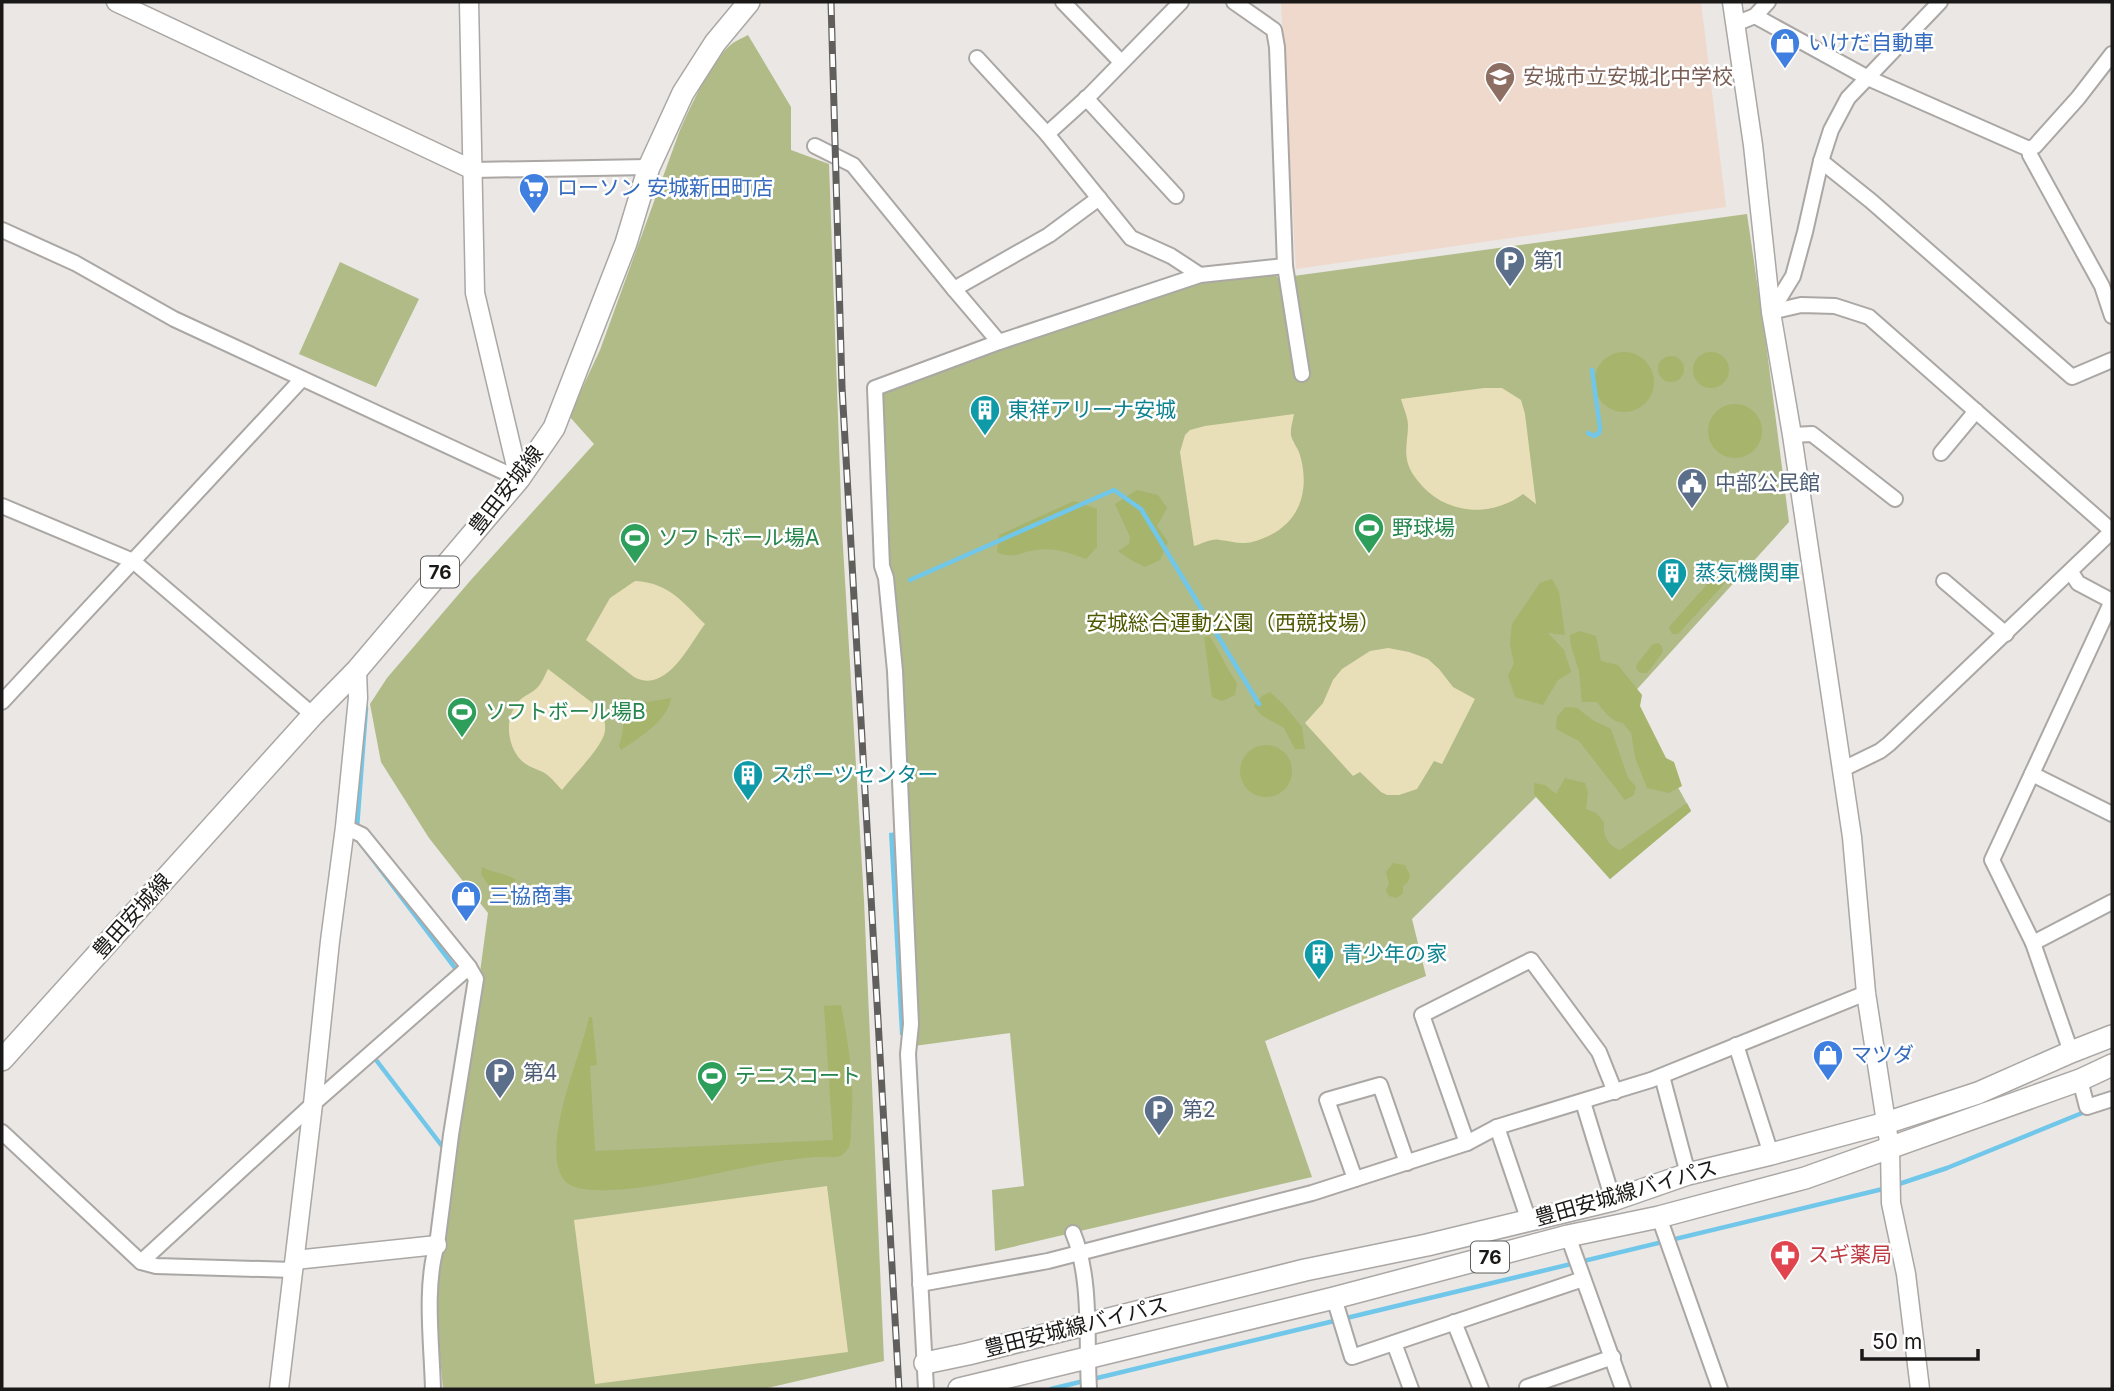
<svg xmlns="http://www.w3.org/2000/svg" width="2114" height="1391" font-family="Inter,'Noto Sans JP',sans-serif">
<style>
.education{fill:#efd9cc}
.green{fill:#b0bb87}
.forest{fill:#a6b46c}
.sand{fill:#e8dfb9}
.water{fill:#70c7e9}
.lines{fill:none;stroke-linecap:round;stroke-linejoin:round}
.stream{stroke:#70c7e9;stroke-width:4.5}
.minor-casing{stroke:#aaa7a4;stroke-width:18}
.tertiary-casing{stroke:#aaa7a4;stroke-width:21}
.primary-casing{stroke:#aaa7a4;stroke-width:24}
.minor{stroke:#fff;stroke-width:14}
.tertiary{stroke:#fff;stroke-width:18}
.primary{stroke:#fff;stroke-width:21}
.rail-casing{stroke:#605f5d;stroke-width:7}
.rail{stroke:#fff;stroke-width:4.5;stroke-dasharray:13;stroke-linecap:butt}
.labels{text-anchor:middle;stroke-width:5;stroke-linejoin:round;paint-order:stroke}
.shield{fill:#fff;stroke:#5f5e5d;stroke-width:2}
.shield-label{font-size:19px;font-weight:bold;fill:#1a1918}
.shop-label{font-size:21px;fill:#366cbe;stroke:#fff;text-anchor:start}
.education-label{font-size:21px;fill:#785e54;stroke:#fff;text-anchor:start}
.service-label{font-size:21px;fill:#4e5e75;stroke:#fff;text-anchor:start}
.culture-label{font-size:21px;fill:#0d838f;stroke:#fff;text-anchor:start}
.street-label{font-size:21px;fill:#1a1918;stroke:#fff}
.leisure-label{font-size:21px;fill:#27864d;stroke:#fff;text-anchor:start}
.park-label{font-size:21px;fill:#4f5a03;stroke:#fff}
.health-label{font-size:21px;fill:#be3a42;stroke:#fff;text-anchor:start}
</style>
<rect width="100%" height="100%" fill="#eae7e4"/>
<polygon class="education" points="1281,2 1701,2 1726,207 1296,269"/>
<g class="green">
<path d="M748 35 791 107V150L829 164 842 530 864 900 884 1361 763 1389H443L435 1305 488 913 429 838 381 762 370 704 387 678 470 581 594 444 569 416 600 350 680 130C691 106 712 58 733 43 737 40 743 38 748 35Z"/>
<polygon points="1747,214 1766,343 1789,522 1629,698 1691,811 1610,879 1536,797 1412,919 1426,976 1265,1041 1312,1177 995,1251 992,1190 1024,1186 1010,1033 914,1046 889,540 879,390 1143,298 1199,281 1273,274 1279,278"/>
<polygon points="340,262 419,299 376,387 299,354"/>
</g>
<g class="forest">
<circle cx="1624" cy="382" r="30"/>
<circle cx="1711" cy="370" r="18"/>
<circle cx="1671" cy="369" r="13"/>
<circle cx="1735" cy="431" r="27"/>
<polygon points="1137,490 1158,495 1167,508 1157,526 1168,542 1160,560 1145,567 1131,560 1118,551 1129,544 1130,537 1115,504"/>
<path d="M1074 501 1097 509V547L1086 559C1071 553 1052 547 1036 550 1020 552 1013 560 997 552L999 535Z"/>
<polygon points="1730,562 1736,565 1736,571 1678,634 1672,634 1669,627 1726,563"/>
<polygon points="1552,579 1559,592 1565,635 1548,633 1564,650 1571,672 1558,680 1543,705 1515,697 1508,676 1514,663 1510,644 1512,624 1540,583"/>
<path d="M1580 631 1596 636 1601 661 1618 665 1642 695 1640 706 1666 758 1674 762 1682 786 1669 793 1647 788 1635 757 1631 733 1623 723C1611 722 1604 711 1597 702H1582C1580 690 1581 676 1577 665 1574 654 1570 647 1570 635Z"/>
<path d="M1209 636C1220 651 1226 668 1237 683L1235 695 1222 701 1212 697 1204 637Z"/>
<polygon points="1658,643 1662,646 1663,652 1647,673 1640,673 1636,668 1637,664 1653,644"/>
<polygon points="1270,692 1284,705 1302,727 1305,749 1295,749 1284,728 1261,715 1254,706 1262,696"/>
<path d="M625 698 648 702 671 698C668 720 639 738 621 750L619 746C624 731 627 713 615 700Z"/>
<polygon points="1565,707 1577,708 1594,721 1611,729 1628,778 1636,787 1634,795 1625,800 1579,741 1556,729 1557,717"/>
<circle cx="1266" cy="771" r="26"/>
<path d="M1565 778 1585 783 1588 792 1586 809 1596 813 1604 822C1603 836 1607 845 1620 850L1687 803 1691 811 1610 879 1534 794V783L1545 785 1556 794Z"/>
<polygon points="1393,863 1405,865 1410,875 1408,882 1403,886 1403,893 1397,898 1389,896 1386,891 1389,883 1386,872"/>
<path d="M482 867C493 873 506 873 516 880L501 892H493L481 874Z"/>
<path d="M841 1005C849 1048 855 1082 851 1126 851 1133 851 1142 849 1147 848 1149 844 1154 842 1155 835 1159 824 1156 816 1157 793 1159 770 1162 747 1167 715 1173 587 1206 565 1181 538 1149 582 1054 589 1017H592L597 1065 590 1066 595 1151 833 1140 824 1006Z"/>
</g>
<g class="sand">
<path d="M1484 388H1502L1521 400 1525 414 1536 504 1523 494C1492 517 1450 515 1423 487 1417 480 1411 473 1408 464 1404 450 1408 439 1408 426 1408 417 1403 407 1401 399Z"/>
<path d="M1294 414C1293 420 1290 429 1291 435 1292 441 1298 448 1300 455 1312 497 1295 531 1252 542 1240 545 1231 541 1220 540 1212 538 1202 544 1194 546L1180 452 1185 435 1190 430 1205 426Z"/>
<path d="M635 581C670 583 682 602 705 624 688 647 666 694 634 677L586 640 610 598Z"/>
<polygon points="1388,648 1409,652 1428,659 1439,669 1453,687 1475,699 1442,764 1434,761 1417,789 1399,795 1387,795 1381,792 1360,772 1353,776 1305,723 1323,703 1333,680 1342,669 1370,651"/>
<path d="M548 669 599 708C604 716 607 726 604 735 599 750 573 776 562 790 557 785 552 778 546 774 539 769 529 768 522 761 508 748 504 721 516 705 521 696 531 694 537 688 542 683 545 675 548 669Z"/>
<polygon points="827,1186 848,1352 595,1384 574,1220"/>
</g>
<polygon class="water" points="896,832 907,1036 900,1035 889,833"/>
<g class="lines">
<g class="stream">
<polyline points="1588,433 1594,436 1599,433 1600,428 1592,370"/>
<polyline points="910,580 1114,490 1141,509 1259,704"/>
<polyline points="357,828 366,708"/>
<polyline points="358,840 458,972"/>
<polyline points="374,1055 373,1056 442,1146"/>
<polyline points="1896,1185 1947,1168 2087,1111"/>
<polyline points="1093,1379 1887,1188"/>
<polyline points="1051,1389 1084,1381"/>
</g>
<g class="minor-casing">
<g id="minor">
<polyline points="1063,2 1121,62"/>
<polyline points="1181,2 1089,96 1047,134 1131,238 1171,256 1200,275"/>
<polyline points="1234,2 1274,30 1277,47 1285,266 1302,374"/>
<polyline points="1755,16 1868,78 2029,149"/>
<polyline points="1735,24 1755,16 1768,2"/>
<polyline points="977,58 1047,134"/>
<polyline points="1086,98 1176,196"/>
<polyline points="815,146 853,165 954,289 999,342"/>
<polyline points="2029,149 2030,155 2102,286 2112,316"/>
<polyline points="2029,149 2035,146 2078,98 2112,54"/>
<polyline points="1821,161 1871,201 2072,377 2112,360"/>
<polyline points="473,170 649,167"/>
<polyline points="2,230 75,263 174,319 519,479"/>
<polyline points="954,289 1049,235 1099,198"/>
<polyline points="1771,312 1801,305 1835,306 1869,317 2112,531"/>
<polyline points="1771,312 1793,276 1805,232 1821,161 1831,130 1848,98 1940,2"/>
<polyline points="1792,435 1812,434 1895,499"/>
<polyline points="1941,453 1976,411"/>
<polyline points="2,506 133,561 313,715"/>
<polyline points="1944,581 2006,634"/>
<polyline points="2,702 302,379"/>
<polyline points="1843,769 1880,751 1889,744 2112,531"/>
<polyline points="2032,774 2112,814"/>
<path d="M345 827 362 835 469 967 476 979 451 1135 437 1245C424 1286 432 1346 433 1389"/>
<polyline points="2033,943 1992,860 2112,601 2078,583 2071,572"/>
<polyline points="1736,1045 1771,1154"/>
<polyline points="2071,1052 2033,943 2112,902"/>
<polyline points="1662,1076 1688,1174"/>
<polyline points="2080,1080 2087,1107 2112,1099"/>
<polyline points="1583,1102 1613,1200"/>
<polyline points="1497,1127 1529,1221"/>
<polyline points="2,1132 141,1262 156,1266 294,1270"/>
<polyline points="1467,1143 1422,1015 1531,960 1599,1052 1615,1092"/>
<polyline points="1355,1179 1327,1100 1380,1085 1407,1163"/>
<polyline points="1659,1217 1720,1389"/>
<path d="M1073 1233C1092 1278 1086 1340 1089 1389"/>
<polyline points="1568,1236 1623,1389"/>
<polyline points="141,1262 313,1104 469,967"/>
<polyline points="920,1284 1048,1261 1312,1193 1467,1143 1497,1127 1651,1080 1866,993"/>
<polyline points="1334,1298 1352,1357 1583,1279"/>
<polyline points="1454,1322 1481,1389"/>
<polyline points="1394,1343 1411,1389"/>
<polyline points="926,1389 908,1054 911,1024 895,671 886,578 882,566 875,388 999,342 1200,275 1285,266"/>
<polyline points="1528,1389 1527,1387 1613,1357"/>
</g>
</g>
<g class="tertiary-casing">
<g id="tertiary">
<polyline points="116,2 473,170"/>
<polyline points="469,2 475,293 519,479"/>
<polyline points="1732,2 1753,145 1771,312 1792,435 1852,837 1866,993 1890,1148 1891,1203 1906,1274 1920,1389"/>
<polyline points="295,1260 437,1245"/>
<polyline points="279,1389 313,1104 330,941 345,827 358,698 357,670"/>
</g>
</g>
<g class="primary-casing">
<g id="primary">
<polyline points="2,1060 313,715 357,670 519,479 554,428 626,243 649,167 683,93 715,43 749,2"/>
<polyline points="925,1363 968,1354 1305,1270 1427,1245 1613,1200 1688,1174 1771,1154 1886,1123 1978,1093 2071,1052 2112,1036"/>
<polyline points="959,1389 1334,1298 1568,1236 1659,1217 1805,1178 2080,1080 2112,1065"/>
</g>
</g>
<use href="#minor" class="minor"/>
<use href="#tertiary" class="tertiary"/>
<use href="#primary" class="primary"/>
<g class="rail-casing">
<polyline id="rail" points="831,2 842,387 899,1389"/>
</g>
<use href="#rail" class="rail"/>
</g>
<defs>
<g id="shop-pin" transform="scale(1.575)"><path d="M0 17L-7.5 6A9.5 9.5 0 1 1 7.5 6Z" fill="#3f7fe0" stroke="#fff"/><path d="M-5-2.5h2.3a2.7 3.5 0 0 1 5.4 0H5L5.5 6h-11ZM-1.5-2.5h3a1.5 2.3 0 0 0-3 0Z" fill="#fff"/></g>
<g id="school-pin" transform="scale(1.575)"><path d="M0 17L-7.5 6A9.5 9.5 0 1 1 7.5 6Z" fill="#8d6e63" stroke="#fff"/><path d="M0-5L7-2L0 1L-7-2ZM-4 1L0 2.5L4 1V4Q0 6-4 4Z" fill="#fff"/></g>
<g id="supermarket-pin" transform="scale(1.575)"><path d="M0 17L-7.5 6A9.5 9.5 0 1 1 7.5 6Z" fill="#3f7fe0" stroke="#fff"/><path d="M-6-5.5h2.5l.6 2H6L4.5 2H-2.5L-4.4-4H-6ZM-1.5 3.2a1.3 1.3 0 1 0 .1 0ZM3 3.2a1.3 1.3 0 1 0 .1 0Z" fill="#fff"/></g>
<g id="parking-pin" transform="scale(1.575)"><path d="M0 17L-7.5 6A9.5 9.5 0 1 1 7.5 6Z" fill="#5c6f8a" stroke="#fff"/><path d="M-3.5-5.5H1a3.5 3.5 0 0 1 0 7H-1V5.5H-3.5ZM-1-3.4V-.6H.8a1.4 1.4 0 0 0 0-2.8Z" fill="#fff"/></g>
<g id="building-pin" transform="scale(1.575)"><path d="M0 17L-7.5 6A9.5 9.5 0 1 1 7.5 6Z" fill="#0f9aa8" stroke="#fff"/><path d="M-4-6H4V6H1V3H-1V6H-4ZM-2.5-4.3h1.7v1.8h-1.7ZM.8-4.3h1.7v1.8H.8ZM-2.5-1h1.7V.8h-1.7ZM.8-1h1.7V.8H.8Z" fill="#fff"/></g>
<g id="civic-pin" transform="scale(1.575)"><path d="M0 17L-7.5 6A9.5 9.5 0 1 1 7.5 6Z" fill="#5c6f8a" stroke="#fff"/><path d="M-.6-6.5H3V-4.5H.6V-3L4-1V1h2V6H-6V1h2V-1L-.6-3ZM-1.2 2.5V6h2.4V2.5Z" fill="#fff"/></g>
<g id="stadium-pin" transform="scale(1.575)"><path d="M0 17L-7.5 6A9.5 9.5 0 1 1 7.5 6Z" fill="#2e9e5b" stroke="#fff"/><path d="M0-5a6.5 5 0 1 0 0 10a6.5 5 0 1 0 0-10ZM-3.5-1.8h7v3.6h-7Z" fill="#fff"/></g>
<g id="pharmacy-pin" transform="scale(1.575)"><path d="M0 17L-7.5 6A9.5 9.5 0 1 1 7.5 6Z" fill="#e0444e" stroke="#fff"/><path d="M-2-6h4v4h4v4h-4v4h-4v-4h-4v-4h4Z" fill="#fff"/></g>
</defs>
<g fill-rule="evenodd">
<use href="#shop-pin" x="1785" y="43"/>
<use href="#school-pin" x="1500" y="77"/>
<use href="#supermarket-pin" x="534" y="188"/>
<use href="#parking-pin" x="1510" y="261"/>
<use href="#building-pin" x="985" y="410"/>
<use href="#civic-pin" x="1692" y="483"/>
<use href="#stadium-pin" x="1369" y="528"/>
<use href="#stadium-pin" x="635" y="538"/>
<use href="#building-pin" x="1672" y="573"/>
<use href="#stadium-pin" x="462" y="712"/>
<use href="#building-pin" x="748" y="775"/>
<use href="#shop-pin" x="466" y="896"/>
<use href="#building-pin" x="1319" y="954"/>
<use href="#shop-pin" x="1828" y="1055"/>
<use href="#parking-pin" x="500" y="1073"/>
<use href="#stadium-pin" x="712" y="1076"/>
<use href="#parking-pin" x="1159" y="1110"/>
<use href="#pharmacy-pin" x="1785" y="1255"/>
</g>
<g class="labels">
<g class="shield">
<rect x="421" y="556.5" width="38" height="31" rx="5"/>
<rect x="1471" y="1241.5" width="38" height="31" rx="5"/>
</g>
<g class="shield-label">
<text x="440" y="579">76</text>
<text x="1490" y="1264">76</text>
</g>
<g class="shop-label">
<text x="1808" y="50">いけだ自動車</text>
<text x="557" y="195">ローソン 安城新田町店</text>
<text x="489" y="903">三協商事</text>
<text x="1851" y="1062">マツダ</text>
</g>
<g class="education-label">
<text x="1523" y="84">安城市立安城北中学校</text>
</g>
<g class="service-label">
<text x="1533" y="268">第1</text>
<text x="1715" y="490">中部公民館</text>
<text x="523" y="1080">第4</text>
<text x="1182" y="1117">第2</text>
</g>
<g class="culture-label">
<text x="1008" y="417">東祥アリーナ安城</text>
<text x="1695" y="580">蒸気機関車</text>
<text x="771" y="782">スポーツセンター</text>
<text x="1342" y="961">青少年の家</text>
</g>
<g class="street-label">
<text transform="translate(506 490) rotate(-52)" y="7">豊田安城線</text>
<text transform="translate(132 916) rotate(-48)" y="7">豊田安城線</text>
<text transform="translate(1626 1193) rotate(-16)" y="7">豊田安城線バイパス</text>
<text transform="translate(1076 1327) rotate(-14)" y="7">豊田安城線バイパス</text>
</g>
<g class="leisure-label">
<text x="1392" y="535">野球場</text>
<text x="658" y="545">ソフトボール場A</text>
<text x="485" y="719">ソフトボール場B</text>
<text x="735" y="1083">テニスコート</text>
</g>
<g class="park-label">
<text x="1233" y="630">安城総合運動公園（西競技場）</text>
</g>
<g class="health-label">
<text x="1808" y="1262">スギ薬局</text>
</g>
</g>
<rect width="2114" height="1391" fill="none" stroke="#1a1918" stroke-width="7"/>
<path d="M1862 1349v10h116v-10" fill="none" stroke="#1a1918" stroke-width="3.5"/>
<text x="1872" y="1349" font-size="21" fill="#1a1918" stroke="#ffffff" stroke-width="5" paint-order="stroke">50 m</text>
</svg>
